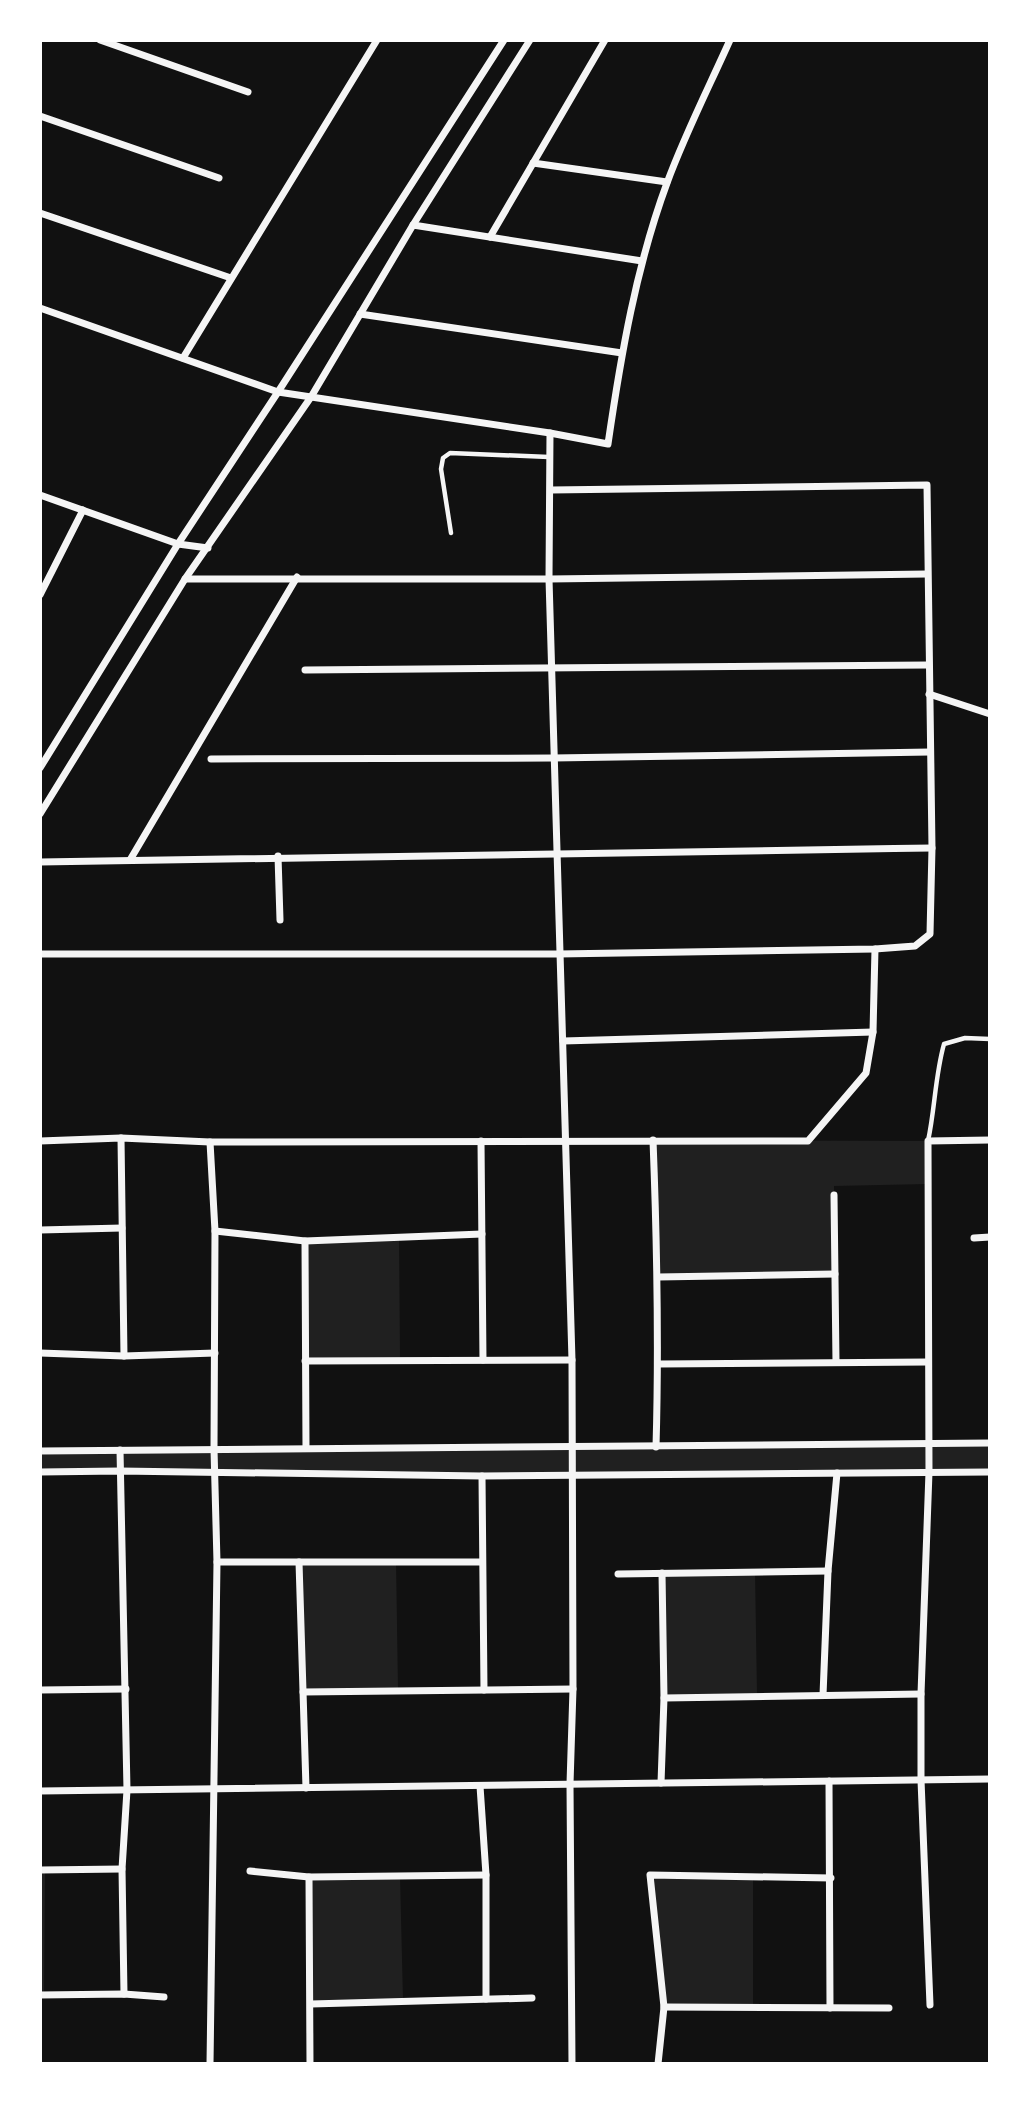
<svg xmlns="http://www.w3.org/2000/svg" width="1030" height="2104" font-family="'Nunito Sans',sans-serif">
<style>
.green{fill:#202020}
.lines{fill:none;stroke-linecap:round;stroke-linejoin:round}
.service{stroke:#f5f5f5;stroke-width:4.5}
.minor{stroke:#f5f5f5;stroke-width:7}
</style>
<rect width="100%" height="100%" fill="#111"/>
<g class="green">
<polygon points="653,1140 928,1141 928,1184 834,1186 835,1274 658,1277"/>
<polygon points="399,1237 400,1360 305,1361 305,1241"/>
<polygon points="990,1443 990,1472 573,1475 40,1472 40,1451"/>
<polygon points="396,1561 398,1691 303,1692 299,1562"/>
<polygon points="755,1572 757,1696 664,1698 662,1573"/>
<polygon points="40,1872 45,1872 44,1993 40,1994"/>
<polygon points="650,1875 753,1878 753,2007 664,2007"/>
<polygon points="400,1876 403,2001 311,2004 309,1877"/>
</g>
<g class="lines">
<g class="service">
<polyline points="451,533 441,469 443,458 450,453 549,457"/>
<path d="M928 1141C935 1109 935 1076 944 1044L965 1038 990 1039"/>
</g>
<g class="minor">
<polyline points="100,40 248,92"/>
<polyline points="40,116 219,178"/>
<polyline points="533,163 667,182"/>
<polyline points="40,213 231,278"/>
<polyline points="413,225 642,261"/>
<polyline points="490,237 605,40"/>
<path d="M40 308 278 392 550 433 608 444C621 355 636 267 667 183 685 134 709 87 730 40"/>
<polyline points="360,314 622,353"/>
<polyline points="183,358 377,40"/>
<polyline points="550,433 549,579 572,1360 573,1689 570,1784 572,2064"/>
<polyline points="40,495 178,544 208,548"/>
<polyline points="185,579 549,579 927,574"/>
<polyline points="40,595 83,510"/>
<polyline points="305,670 928,665"/>
<polyline points="929,694 990,714"/>
<polyline points="211,759 553,758 930,752"/>
<polyline points="40,768 178,544 278,392 504,40"/>
<polyline points="40,814 185,579 311,397 413,225 530,40"/>
<polyline points="278,856 280,920"/>
<polyline points="130,860 297,577"/>
<path d="M40 862C338 855 635 853 932 848"/>
<polyline points="40,954 558,954 875,949 915,946 930,934 932,848 927,485 551,490"/>
<polyline points="563,1041 873,1032"/>
<polyline points="121,1138 124,1356"/>
<path d="M653 1140C657 1243 659 1345 656 1447"/>
<polyline points="40,1141 121,1138 210,1142 808,1141 866,1073 873,1032 875,949"/>
<polyline points="481,1141 483,1360"/>
<polyline points="210,1142 215,1231 214,1449 217,1562 210,2064"/>
<polyline points="834,1195 836,1362"/>
<polyline points="40,1230 122,1228"/>
<polyline points="215,1231 305,1241 482,1234"/>
<polyline points="974,1238 990,1237"/>
<polyline points="305,1241 306,1448"/>
<polyline points="658,1277 835,1274"/>
<polyline points="40,1353 124,1356 215,1353"/>
<polyline points="305,1361 572,1360"/>
<polyline points="659,1364 928,1362"/>
<polyline points="120,1450 127,1790 122,1869 124,1994"/>
<polyline points="40,1451 990,1443"/>
<polyline points="40,1472 120,1471 482,1476 990,1472"/>
<polyline points="482,1476 484,1690"/>
<polyline points="217,1562 482,1562"/>
<polyline points="299,1562 306,1788"/>
<polyline points="618,1574 828,1571"/>
<polyline points="40,1690 126,1689"/>
<polyline points="303,1692 573,1689"/>
<polyline points="823,1695 828,1571 837,1473"/>
<polyline points="664,1698 921,1694"/>
<polyline points="829,1781 830,2008"/>
<polyline points="661,1783 664,1698 662,1573"/>
<polyline points="480,1786 486,1875 486,1999"/>
<polyline points="40,1791 990,1779"/>
<polyline points="40,1870 122,1869"/>
<polyline points="250,1871 309,1877 486,1875"/>
<polyline points="309,1877 310,2064"/>
<polyline points="40,1995 124,1994 164,1997"/>
<polyline points="311,2004 532,1998"/>
<polyline points="930,2005 921,1780 921,1694 929,1472 928,1141 990,1140"/>
<polyline points="664,2007 889,2008"/>
<polyline points="658,2064 664,2007 650,1875 831,1878"/>
</g>
</g>
<rect width="1030" height="2104" fill="none" stroke="#ffffff" stroke-width="84"/>
</svg>
